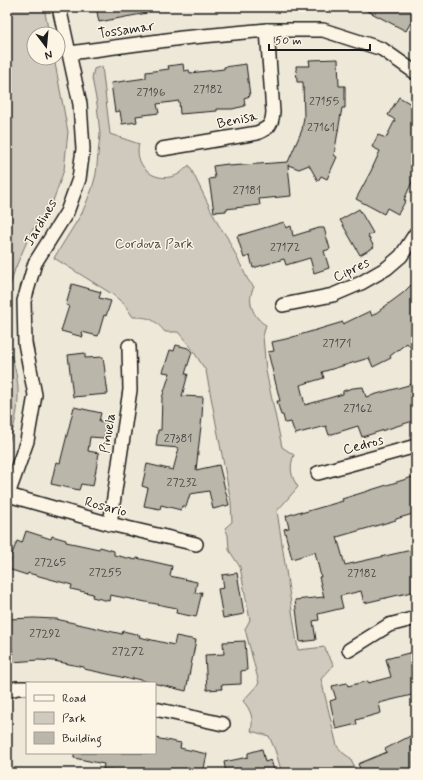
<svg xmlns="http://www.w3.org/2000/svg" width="423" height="780" font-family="Mynerve,sans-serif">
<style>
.green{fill:#cfcabd;stroke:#76736c}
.building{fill:#bab6aa;stroke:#1c1c1c}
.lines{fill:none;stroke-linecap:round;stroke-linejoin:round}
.street-casing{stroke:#1c1c1c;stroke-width:16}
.street{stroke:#fcf5e5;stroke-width:13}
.labels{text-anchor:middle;stroke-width:3;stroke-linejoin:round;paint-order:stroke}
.number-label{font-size:12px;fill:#444240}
.street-label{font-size:14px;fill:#1c1c1c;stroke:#fcf5e5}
.park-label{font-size:14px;fill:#52504c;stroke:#fcf5e5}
</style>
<rect width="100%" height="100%" fill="#eee8d9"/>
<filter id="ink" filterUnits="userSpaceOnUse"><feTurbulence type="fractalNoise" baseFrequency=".025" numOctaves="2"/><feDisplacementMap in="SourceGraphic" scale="8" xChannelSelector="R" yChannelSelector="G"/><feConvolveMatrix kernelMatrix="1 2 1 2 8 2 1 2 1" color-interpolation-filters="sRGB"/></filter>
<g filter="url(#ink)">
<g class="green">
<polygon points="7,7 44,7 49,34 34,34 34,58 54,58 68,132 64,170 52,204 31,232 15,269 7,296"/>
<path d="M102 66 110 134 139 144C134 163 150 181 170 177 178 176 183 171 189 165L218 224 227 237 248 280 254 287C246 300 253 318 266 325L263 336 266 371 282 447 294 455C289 467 291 477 298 487L277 511 298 650 325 647 327 654 334 665 321 679 337 746 343 753 350 758 357 773H282L275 750 269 736 251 731C254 719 251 710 243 701L259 683 245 629 250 620 240 567 229 550 228 535 225 528 232 522 231 502 206 371 190 346 178 332H165C154 319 150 317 133 317L124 304 112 294 54 258 82 213 92 189 96 174 100 135 97 104 92 78 94 69Z"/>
<path d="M7 341C12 358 19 377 18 396 18 414 13 431 7 448Z"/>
</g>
<g class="building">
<polygon points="96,7 147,7 147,13 99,22"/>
<polygon points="360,7 416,7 416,13 406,31"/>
<polygon points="338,59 339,86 345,86 345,108 342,108 334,155 337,157 327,179 321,176 318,181 309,165 299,169 288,165 291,196 259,199 260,205 226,209 226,211 214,212 209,179 215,178 213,166 228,164 229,166 288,162 302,130 304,117 303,82 297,82 296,66 310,66 309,60"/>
<polygon points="183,64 184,71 189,70 190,73 224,69 224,67 246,64 250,96 244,98 245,106 232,109 217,109 217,111 180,114 179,101 157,104 159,113 136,116 137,122 122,124 120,111 115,112 111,83 146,78 146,72 169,69 168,66"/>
<polygon points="399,97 416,107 416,173 404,200 406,200 398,214 387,208 384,214 356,199 371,171 380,151 372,147 378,135 386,138 395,120 388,115"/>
<polygon points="359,209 373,233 368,236 374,247 360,255 340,220"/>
<polygon points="284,222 286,228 291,226 293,236 319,228 324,228 330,249 324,251 329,268 314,273 310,258 286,265 284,259 253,268 250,256 244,258 237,236"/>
<polygon points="416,280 416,355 407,343 390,356 391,358 373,367 369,358 322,372 324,378 300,385 305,405 343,394 343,391 353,388 363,387 366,397 416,383 416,420 362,437 358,426 329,435 326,426 295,434 291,422 285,423 283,415 281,415 277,401 280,401 268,352 274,351 272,342 286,339 343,322 343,324 370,311 372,316 403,293"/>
<polygon points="72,284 101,292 99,298 111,301 106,316 104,315 98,336 82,332 83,337 61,331 69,306 66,305"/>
<polygon points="176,345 188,348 192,352 185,374 188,374 182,396 203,397 202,417 196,470 219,465 229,505 213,509 209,491 190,494 186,507 182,506 181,510 161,505 160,509 144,506 148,488 142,486 147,464 173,470 179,448 156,446 158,430 161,430 162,398 170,373 163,372 170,350 174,351"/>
<polygon points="85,353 85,358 103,357 108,394 73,397 68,355"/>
<polygon points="74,407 101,413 99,421 107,422 104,438 90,437 88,451 99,453 93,486 81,484 79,490 51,484 56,462 60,463"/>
<polygon points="416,476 416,513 396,519 396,520 337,537 345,565 416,549 416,591 364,603 361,591 340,596 343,608 318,614 319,620 313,621 316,640 300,642 295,600 324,597 319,577 321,577 315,552 292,559 284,529 289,528 286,516 301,511 301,513 343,501 342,499"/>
<polygon points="26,531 51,539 52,536 66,540 66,542 99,549 100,547 114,551 114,555 136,560 137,558 172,566 170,576 197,582 195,593 202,592 196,617 176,613 177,608 110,595 109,601 92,597 93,594 71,589 72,585 28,573 27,575 8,569 11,559 7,555 12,554 17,541 22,543"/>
<polygon points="237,573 244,614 223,618 218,589 224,588 222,575"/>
<polygon points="34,618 56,619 122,634 123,631 140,635 139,637 174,645 176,636 196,640 186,691 132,678 132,680 117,676 84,669 84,667 54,661 39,660 12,662 12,649 7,649 7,619"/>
<polygon points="245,641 247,670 241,671 241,684 221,685 222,689 207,690 205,655 224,654 223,642"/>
<polygon points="416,651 416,694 379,703 381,713 356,720 357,724 336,729 330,701 336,699 332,686 347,683 348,686 368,681 368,683 391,677 386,659"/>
<polygon points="416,733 416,773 362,773 358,764 387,752 385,749"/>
<polygon points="155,738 181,743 180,748 207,754 203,773 121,773 103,769 104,764 74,758 74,753 155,753"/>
<polygon points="262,749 265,762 271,760 275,773 226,773 224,762 248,757 248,753"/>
</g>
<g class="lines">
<g class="street-casing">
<g id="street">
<polyline points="70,53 182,38 267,30 323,30 382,49 416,73"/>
<path d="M162 149 257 133C269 128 272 125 273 112L267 30"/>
<polyline points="283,305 333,295 361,283 387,268 401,256 416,233"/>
<polyline points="318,473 416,446"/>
<polyline points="8,495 110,524 196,544"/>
<polyline points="7,497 27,441 35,395 25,343 24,301 35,263 67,212 79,179 83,149 80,104 59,7"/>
<polyline points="110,524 130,390 129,346"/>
<polyline points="349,650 389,625 416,618"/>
<polyline points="7,691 17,688 27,688"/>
<polyline points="155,709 223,724"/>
</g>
</g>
<use href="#street" class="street"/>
</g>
</g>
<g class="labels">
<g class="number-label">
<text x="208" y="93">27182</text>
<text x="151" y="96">27196</text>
<text x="324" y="105">27155</text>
<text x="321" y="131">27161</text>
<text x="247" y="194">27181</text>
<text x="285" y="251">27172</text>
<text x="337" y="347">27171</text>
<text x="358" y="412">27162</text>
<text x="178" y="442">27381</text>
<text x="182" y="486">27232</text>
<text x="50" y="566">27265</text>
<text x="105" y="576">27255</text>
<text x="362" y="577">27182</text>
<text x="45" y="637">27292</text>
<text x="128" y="655">27272</text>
</g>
<g class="street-label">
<text transform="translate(126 29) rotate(-8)" y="5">Tossamar</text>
<text transform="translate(237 119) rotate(-12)" y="5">Benisa</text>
<text transform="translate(40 222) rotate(-60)" y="5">Jardines</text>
<text transform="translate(351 269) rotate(-26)" y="5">Cipres</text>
<text transform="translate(107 433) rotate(-81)" y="5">Pinuela</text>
<text transform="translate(363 444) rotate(-15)" y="5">Cedros</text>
<text transform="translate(106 506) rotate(15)" y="5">Rosario</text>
</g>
<g class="park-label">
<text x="154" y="248">Cordova Park</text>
</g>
</g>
<rect width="423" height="780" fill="none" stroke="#fcf5e5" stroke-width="24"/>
<rect x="12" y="12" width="399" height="756" fill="none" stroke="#1c1c1c" stroke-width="1.5" filter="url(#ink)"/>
<rect x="26" y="682" width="130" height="72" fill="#fcf5e5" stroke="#a29e95"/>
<rect x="34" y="695" width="20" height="6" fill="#fcf5e5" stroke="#a29e95"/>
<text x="62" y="702" font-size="12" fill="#1c1c1c">Road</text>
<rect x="34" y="712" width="20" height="12" fill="#cfcabd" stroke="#a29e95"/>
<text x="62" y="722" font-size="12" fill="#1c1c1c">Park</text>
<rect x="34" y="732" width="20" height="12" fill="#bab6aa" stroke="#a29e95"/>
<text x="62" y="742" font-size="12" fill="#1c1c1c">Building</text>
<g transform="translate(46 46) rotate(164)"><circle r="19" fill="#fcf5e5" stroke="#a29e95"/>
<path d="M0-3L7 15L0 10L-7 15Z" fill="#1c1c1c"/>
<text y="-6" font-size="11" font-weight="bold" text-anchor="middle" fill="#1c1c1c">N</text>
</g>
<path d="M269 44v6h101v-6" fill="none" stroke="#1c1c1c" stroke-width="2"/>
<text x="275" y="44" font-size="12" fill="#1c1c1c" stroke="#fcf5e5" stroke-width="3" paint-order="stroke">50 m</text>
</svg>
